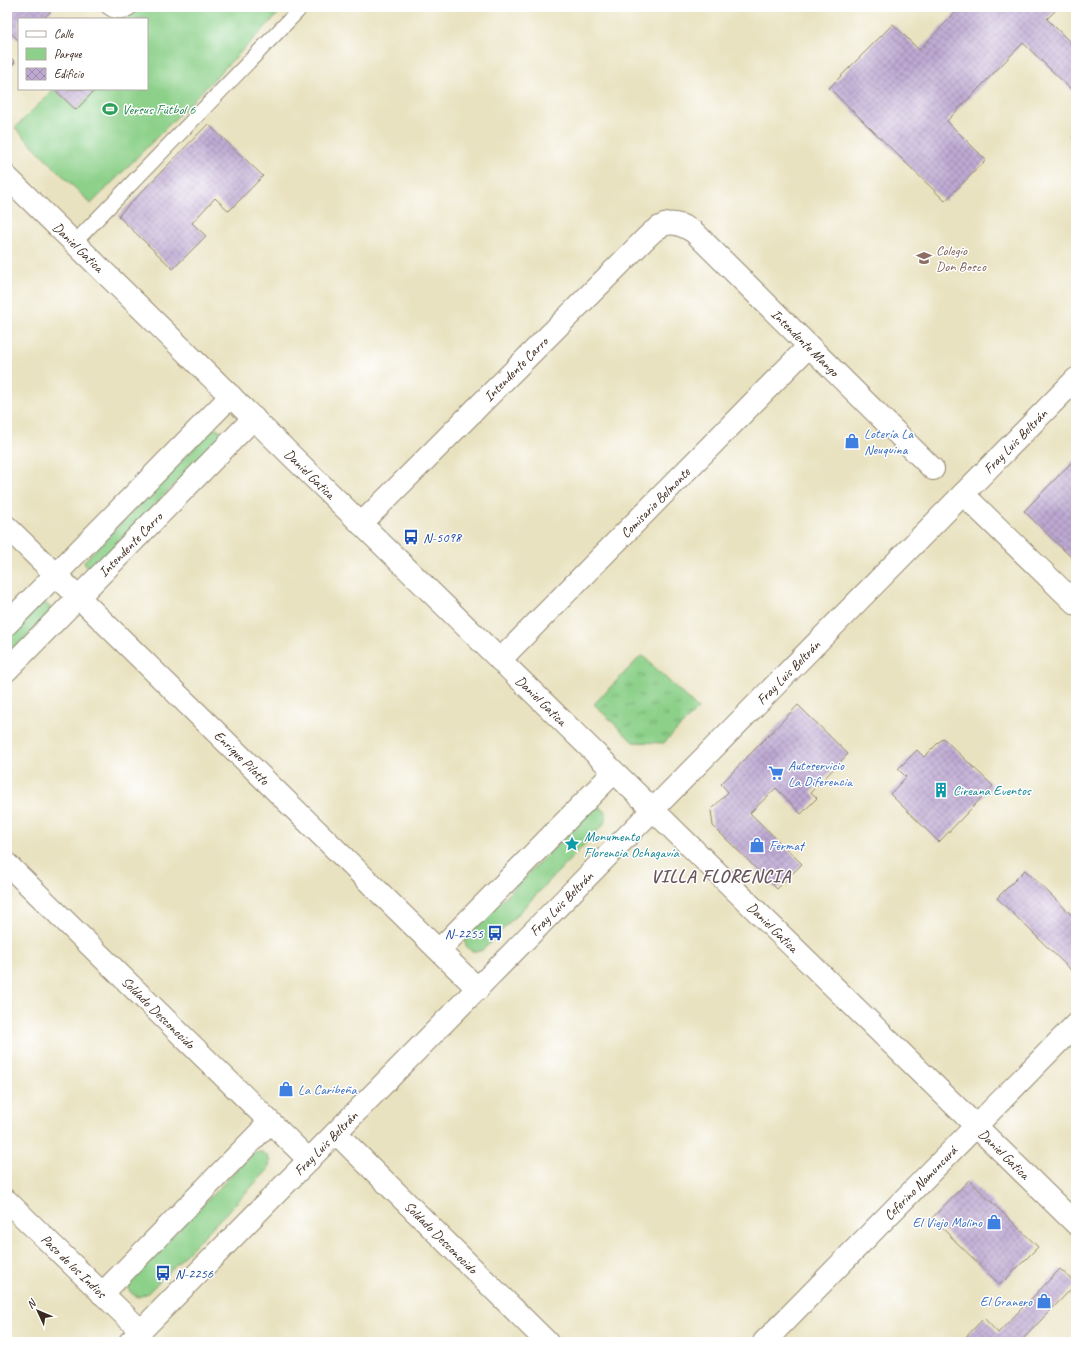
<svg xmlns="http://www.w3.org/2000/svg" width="1083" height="1349" font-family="Caveat,sans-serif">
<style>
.grass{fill:url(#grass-tufts);stroke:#647d54}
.park{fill:#8cd089;stroke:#647d54}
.building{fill:url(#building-cross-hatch)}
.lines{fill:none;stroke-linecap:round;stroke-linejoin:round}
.service-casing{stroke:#92866f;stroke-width:16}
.minor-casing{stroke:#92866f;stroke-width:24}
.tertiary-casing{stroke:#92866f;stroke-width:24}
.secondary-casing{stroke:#92866f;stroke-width:24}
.service{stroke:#fff;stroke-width:14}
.minor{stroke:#fff;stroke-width:22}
.tertiary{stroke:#fff;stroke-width:22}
.secondary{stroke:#fff;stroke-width:22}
.labels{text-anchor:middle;stroke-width:3;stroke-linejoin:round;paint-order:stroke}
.leisure-label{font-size:14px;fill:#27864d;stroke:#fff;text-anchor:start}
.street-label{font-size:14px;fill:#3b2a1e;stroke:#fff}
.education-label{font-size:14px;fill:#785e54;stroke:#fff;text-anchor:start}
.shop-label{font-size:14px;fill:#366cbe;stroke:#fff;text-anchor:start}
.transit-label{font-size:14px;fill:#164399;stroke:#fff;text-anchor:start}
.culture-label{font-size:14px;fill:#0d838f;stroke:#fff;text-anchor:start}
.district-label{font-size:18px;font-weight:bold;letter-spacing:1px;fill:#69565d;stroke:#fff}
</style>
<defs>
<pattern id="grass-tufts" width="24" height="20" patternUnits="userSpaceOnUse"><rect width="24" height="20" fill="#8cd089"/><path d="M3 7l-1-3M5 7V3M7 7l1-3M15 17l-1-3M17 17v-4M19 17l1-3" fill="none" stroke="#74a96f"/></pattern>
<pattern id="building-cross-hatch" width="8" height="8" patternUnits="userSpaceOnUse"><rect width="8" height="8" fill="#bea9d3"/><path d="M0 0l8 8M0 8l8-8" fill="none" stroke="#9c8aab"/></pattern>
</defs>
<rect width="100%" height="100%" fill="#fff"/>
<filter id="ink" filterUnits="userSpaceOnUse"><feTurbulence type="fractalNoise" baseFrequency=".025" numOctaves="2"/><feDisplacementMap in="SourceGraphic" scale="8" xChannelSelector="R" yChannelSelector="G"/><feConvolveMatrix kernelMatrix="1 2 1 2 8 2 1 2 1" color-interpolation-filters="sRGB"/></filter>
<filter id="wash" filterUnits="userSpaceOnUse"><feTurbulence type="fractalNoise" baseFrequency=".012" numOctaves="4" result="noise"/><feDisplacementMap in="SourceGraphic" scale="16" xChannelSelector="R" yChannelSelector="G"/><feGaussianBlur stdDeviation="0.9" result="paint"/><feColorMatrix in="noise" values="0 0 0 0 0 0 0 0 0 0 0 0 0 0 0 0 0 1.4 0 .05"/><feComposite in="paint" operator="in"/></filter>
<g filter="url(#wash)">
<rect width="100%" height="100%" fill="#e9e2c0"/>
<polygon class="grass" points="642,655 698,709 664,743 633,742 594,704"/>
<g class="park">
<polygon points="136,7 285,7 91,204 15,128 54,89 147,89 147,19 124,19"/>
<polygon points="214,428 220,430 222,436 95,566 91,568 86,567 84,561"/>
<polygon points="45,603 50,607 50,613 7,657 7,639 41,604"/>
<path d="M595 806C605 808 610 815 604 824L485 948C477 954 469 953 465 943L467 936Z"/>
<path d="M254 1152H262C270 1156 271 1162 268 1170L148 1293 139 1297C131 1295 126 1289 129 1281Z"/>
</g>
<g id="blocks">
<g class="building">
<polygon points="7,7 52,7 54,8 43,19 19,19 19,41 7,29"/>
<polygon points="961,7 1052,7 1055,11 1047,19 1073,45 1076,42 1076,94 1023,43 947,121 986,160 945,201 829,88 893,24 919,50"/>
<polygon points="7,54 15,62 7,71"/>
<polygon points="54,89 96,89 76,110"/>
<polygon points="208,124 263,176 229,211 215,198 192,223 206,236 173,269 118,216"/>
<polygon points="1076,133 1076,141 1072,137"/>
<polygon points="1074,460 1076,462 1076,562 1024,511"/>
<polygon points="798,705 848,754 811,792 817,798 801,814 776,788 750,813 802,864 777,889 713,826 711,810 728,792 721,784"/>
<polygon points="943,738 993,786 939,842 890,794 906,777 898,769 917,750 924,757"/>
<polygon points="1025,870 1076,919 1076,973 1075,974 997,898"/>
<polygon points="969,1180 1038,1247 1000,1285 932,1218"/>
<polygon points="1060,1269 1076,1284 1020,1342 961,1342 984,1318 998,1333"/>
</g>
</g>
</g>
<g filter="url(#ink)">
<use href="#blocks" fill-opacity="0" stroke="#92866f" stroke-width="1"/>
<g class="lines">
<g class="service-casing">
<g id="service">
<path d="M108 7C115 13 124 13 131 7"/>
<polyline points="74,243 298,11"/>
</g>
</g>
<g class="minor-casing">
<g id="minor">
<polyline points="963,494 1076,604"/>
<path id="s1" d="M361 524 647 237C664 220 675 220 694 232L933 469"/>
<path id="s2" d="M7 527 478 989"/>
<polyline points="7,624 231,396"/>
<path id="s3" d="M500 660 809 346"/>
<path id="s4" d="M7 670 254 418"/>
<path id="s5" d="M7 864 309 1160"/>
<polyline points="439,950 614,772"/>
<path id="s6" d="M336 1133 547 1342"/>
<path id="s7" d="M7 1201 141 1331"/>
<polyline points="102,1294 270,1122"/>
<path id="s8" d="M764 1342 1076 1024"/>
</g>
</g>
<g class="tertiary-casing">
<g id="tertiary">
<path id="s9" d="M130 1342 1076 379"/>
</g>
</g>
<g class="secondary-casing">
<g id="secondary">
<path id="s10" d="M7 177 1076 1224"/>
</g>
</g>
<use href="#service" class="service"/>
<use href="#minor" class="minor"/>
<use href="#tertiary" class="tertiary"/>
<use href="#secondary" class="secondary"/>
</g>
</g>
<defs>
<g id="stadium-bare" transform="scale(1.2)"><path d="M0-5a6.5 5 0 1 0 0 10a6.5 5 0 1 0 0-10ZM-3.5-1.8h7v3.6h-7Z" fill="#2e9e5b" stroke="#fff" stroke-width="2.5" paint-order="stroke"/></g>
<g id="school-bare" transform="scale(1.2)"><path d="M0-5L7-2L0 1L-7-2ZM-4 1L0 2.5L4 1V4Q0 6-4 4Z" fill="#8d6e63" stroke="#fff" stroke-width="2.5" paint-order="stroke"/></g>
<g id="shop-bare" transform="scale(1.2)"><path d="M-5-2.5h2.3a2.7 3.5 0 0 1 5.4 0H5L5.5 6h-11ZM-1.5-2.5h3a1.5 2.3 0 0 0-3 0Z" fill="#3f7fe0" stroke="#fff" stroke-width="2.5" paint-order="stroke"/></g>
<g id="bus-bare" transform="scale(1.2)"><path d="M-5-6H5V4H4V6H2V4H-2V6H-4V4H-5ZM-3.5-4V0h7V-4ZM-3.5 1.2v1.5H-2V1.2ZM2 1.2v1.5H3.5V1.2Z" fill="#1a4fb4" stroke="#fff" stroke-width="2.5" paint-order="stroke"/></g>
<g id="supermarket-bare" transform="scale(1.2)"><path d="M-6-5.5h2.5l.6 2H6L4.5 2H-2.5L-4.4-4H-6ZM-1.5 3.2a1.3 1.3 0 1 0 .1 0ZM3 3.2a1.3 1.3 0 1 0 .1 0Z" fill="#3f7fe0" stroke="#fff" stroke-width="2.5" paint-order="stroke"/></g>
<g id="building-bare" transform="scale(1.2)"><path d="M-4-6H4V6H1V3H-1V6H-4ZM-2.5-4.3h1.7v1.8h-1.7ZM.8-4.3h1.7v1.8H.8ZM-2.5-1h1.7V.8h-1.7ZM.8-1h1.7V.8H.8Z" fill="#0f9aa8" stroke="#fff" stroke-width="2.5" paint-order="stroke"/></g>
<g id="sight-bare" transform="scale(1.2)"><path d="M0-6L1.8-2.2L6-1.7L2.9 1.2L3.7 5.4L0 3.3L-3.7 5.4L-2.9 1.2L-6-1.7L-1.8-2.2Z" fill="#0f9aa8" stroke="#fff" stroke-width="2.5" paint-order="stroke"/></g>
</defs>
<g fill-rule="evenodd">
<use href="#stadium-bare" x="110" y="109"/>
<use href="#school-bare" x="924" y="258"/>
<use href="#shop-bare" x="852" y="441"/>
<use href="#bus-bare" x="411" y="537"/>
<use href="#supermarket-bare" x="776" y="773"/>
<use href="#building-bare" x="941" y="790"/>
<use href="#sight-bare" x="572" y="844"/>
<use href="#shop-bare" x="757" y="845"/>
<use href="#bus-bare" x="495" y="933"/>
<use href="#shop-bare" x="286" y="1089"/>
<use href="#shop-bare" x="994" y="1222"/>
<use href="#bus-bare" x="163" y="1273"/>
<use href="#shop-bare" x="1044" y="1301"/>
</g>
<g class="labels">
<g class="leisure-label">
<text x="122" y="114">Versus Fútbol 6</text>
</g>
<g class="street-label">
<text dy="5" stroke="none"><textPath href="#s10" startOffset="100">Daniel Gatica</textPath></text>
<text dy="5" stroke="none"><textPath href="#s1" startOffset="615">Intendente Mango</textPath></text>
<text dy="5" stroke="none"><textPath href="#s1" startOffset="219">Intendente Carro</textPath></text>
<text dy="5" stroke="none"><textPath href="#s9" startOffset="1263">Fray Luis Beltrán</textPath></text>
<text dy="5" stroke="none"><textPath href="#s10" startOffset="424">Daniel Gatica</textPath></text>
<text dy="5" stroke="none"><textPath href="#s3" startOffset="221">Comisario Belmonte</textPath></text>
<text dy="5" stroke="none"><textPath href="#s4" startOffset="176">Intendente Carro</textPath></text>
<text dy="5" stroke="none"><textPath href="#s9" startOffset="939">Fray Luis Beltrán</textPath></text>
<text dy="5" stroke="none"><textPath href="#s10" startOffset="748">Daniel Gatica</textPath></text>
<text dy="5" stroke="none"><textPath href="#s2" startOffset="329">Enrique Pilotto</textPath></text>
<text dy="5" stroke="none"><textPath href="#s9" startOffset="615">Fray Luis Beltrán</textPath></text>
<text dy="5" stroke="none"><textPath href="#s10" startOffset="1072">Daniel Gatica</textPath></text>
<text dy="5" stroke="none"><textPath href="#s5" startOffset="212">Soldado Desconocido</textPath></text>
<text dy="5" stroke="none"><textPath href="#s9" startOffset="279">Fray Luis Beltrán</textPath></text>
<text dy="5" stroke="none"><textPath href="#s10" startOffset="1396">Daniel Gatica</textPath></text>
<text dy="5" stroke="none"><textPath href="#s8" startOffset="223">Ceferino Namuncurá</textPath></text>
<text dy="5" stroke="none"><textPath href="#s6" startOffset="148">Soldado Desconocido</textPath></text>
<text dy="5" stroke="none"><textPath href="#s7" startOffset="93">Paso de los Indios</textPath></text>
</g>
<g class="education-label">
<text x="936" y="255">Colegio<tspan x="936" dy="16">Don Bosco</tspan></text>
</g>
<g class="shop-label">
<text x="864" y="438">Lotería La<tspan x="864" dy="16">Neuquina</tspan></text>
<text x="788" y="770">Autoservicio<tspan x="788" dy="16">La Diferencia</tspan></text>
<text x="769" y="850">Fermat</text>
<text x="298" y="1094">La Caribeña</text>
<text x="982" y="1227" text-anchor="end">El Viejo Molino</text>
<text x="1032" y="1306" text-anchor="end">El Granero</text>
</g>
<g class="transit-label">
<text x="423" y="542">N-5098</text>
<text x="483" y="938" text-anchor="end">N-2255</text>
<text x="175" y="1278">N-2256</text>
</g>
<g class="culture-label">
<text x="953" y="795">Cireana Eventos</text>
<text x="584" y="841">Monumento<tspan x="584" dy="16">Florencia Ochagavía</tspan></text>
</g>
<g class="district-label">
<text x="721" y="882">VILLA FLORENCIA</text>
</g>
</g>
<rect width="1083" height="1349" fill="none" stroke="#fff" stroke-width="24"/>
<rect x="18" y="18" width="130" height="72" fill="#ffffff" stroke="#b1aaa5"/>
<rect x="26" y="31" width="20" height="6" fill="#ffffff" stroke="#b1aaa5"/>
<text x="54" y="38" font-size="12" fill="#3b2a1e">Calle</text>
<rect x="26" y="48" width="20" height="12" fill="#8cd089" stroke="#b1aaa5"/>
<text x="54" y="58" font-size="12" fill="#3b2a1e">Parque</text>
<rect x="26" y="68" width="20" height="12" fill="url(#building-cross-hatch)" stroke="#b1aaa5"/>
<text x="54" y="78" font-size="12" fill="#3b2a1e">Edificio</text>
<g transform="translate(38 1311) rotate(314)" stroke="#ffffff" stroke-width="3" paint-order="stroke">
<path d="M0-3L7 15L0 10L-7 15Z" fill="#3b2a1e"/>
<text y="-6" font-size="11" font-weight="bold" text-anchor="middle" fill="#3b2a1e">N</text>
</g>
</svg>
